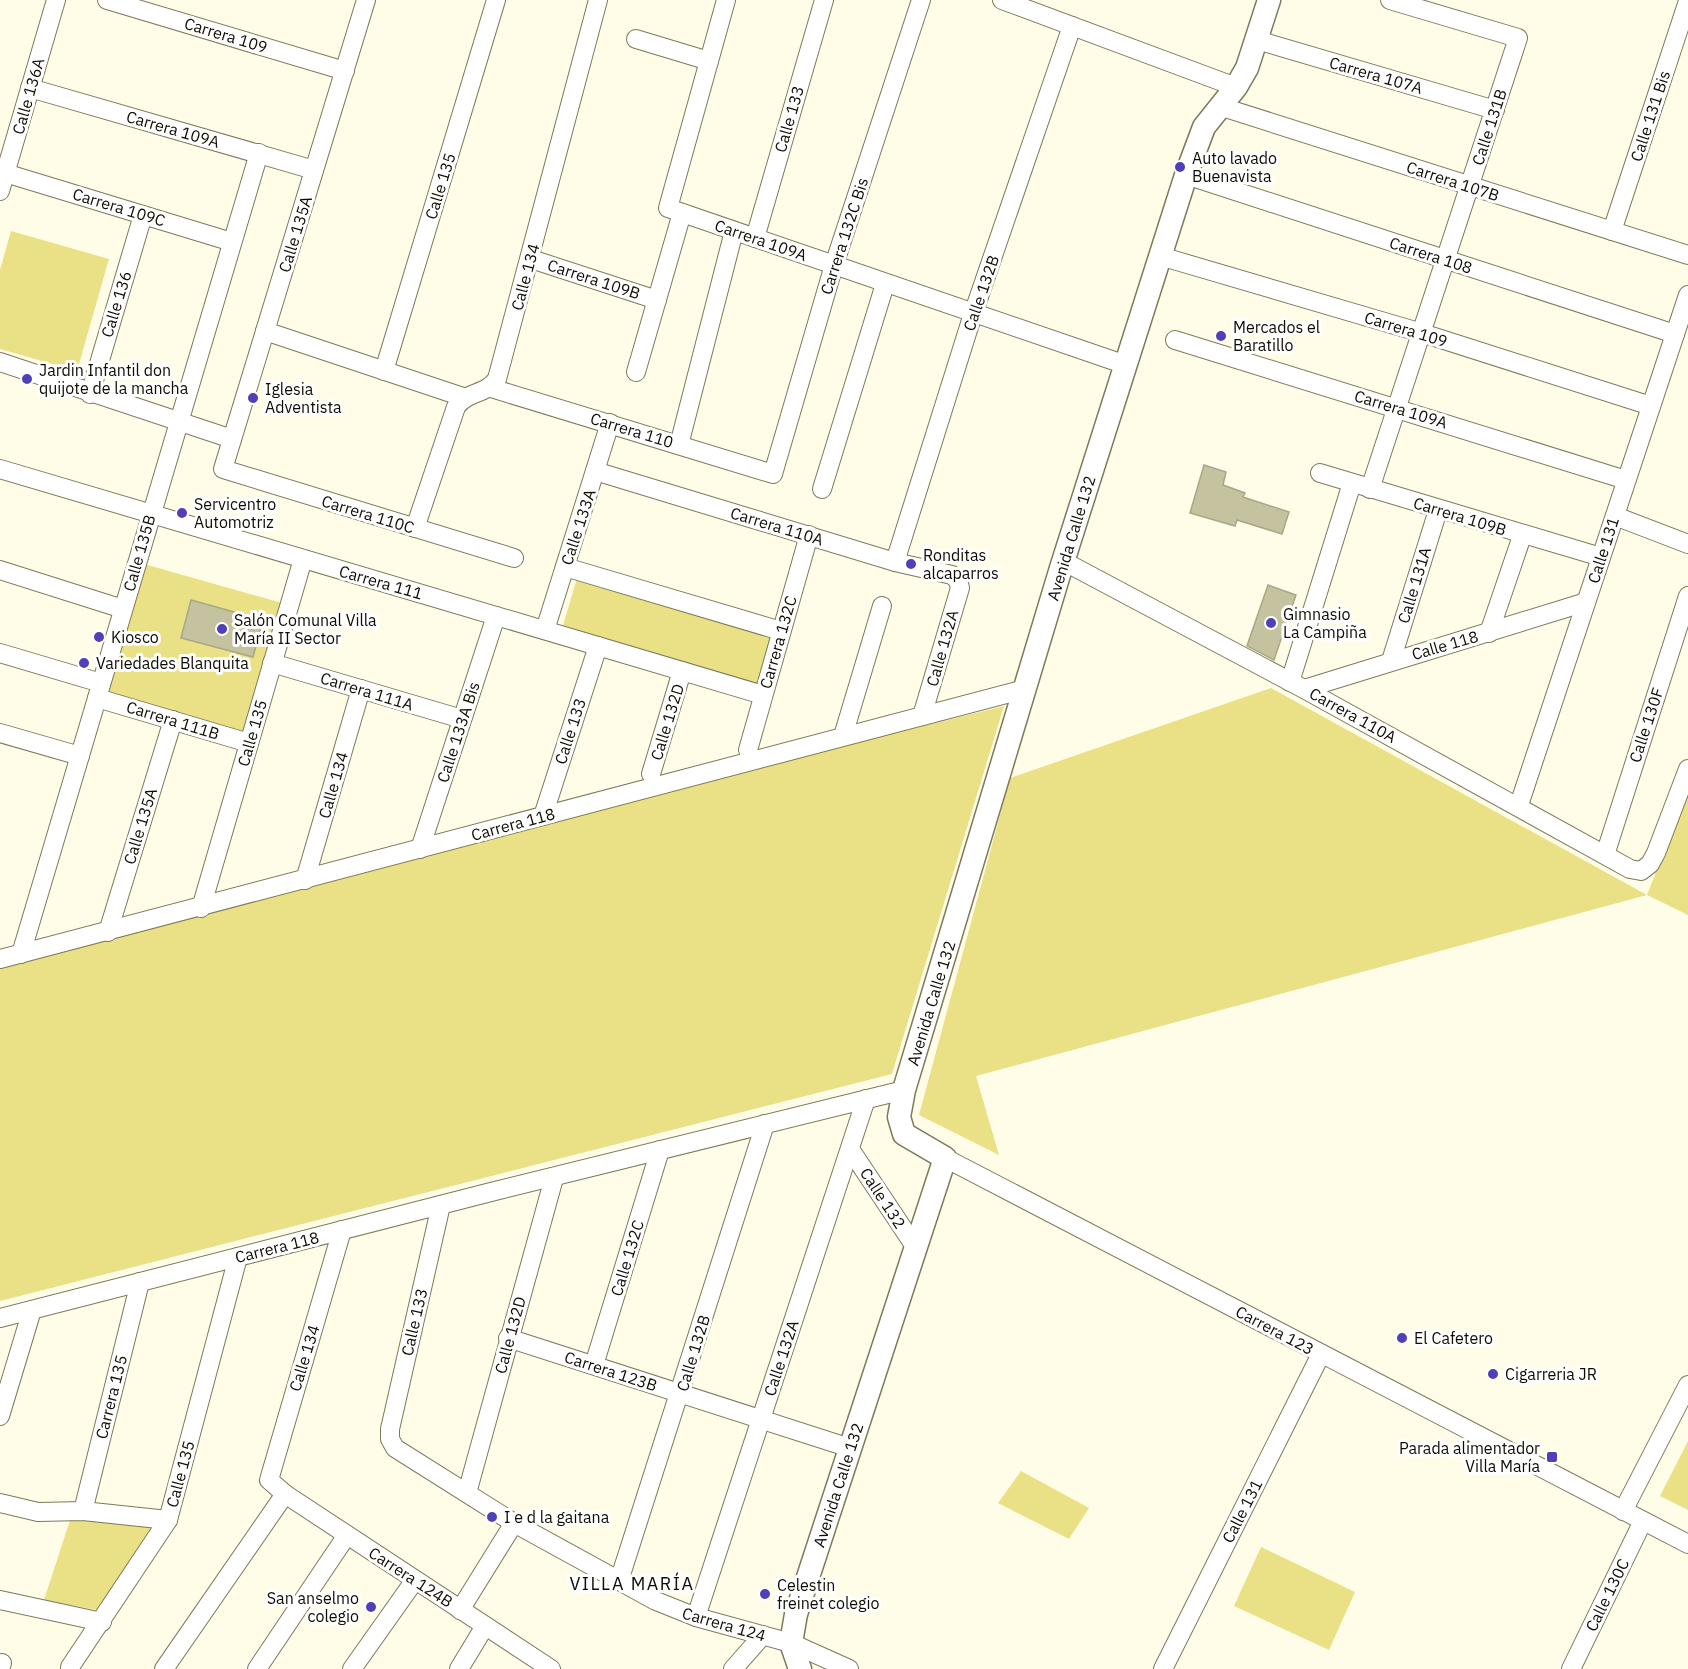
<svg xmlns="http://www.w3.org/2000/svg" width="1688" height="1669" font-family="'IBM Plex Sans',sans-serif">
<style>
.green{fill:#eae086}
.building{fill:#c5c2a0;stroke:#aaa786;stroke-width:1.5}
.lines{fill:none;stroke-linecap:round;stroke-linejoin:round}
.minor-casing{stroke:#7d795a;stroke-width:20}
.major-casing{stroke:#7d795a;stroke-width:25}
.minor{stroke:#fff;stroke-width:18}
.major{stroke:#fff;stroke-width:22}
.poi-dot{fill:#5040b7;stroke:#fff;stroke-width:2}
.labels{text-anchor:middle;stroke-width:6;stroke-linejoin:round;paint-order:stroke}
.street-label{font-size:16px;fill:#0e0d03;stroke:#fff}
.poi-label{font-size:16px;fill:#0e0d03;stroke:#fff;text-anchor:start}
.neighbourhood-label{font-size:18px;letter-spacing:1.5px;fill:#0e0d03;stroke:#fff}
</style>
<rect width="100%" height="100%" fill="#fffde8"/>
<g class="green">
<polygon points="11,231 109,259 77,371 0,349 0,270"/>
<polygon points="137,562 289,605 249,743 97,698"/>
<polygon points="577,578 773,636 758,688 562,629"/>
<polygon points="1271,688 1647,895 1688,789 1688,915 1647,895 976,1076 999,1155 919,1115 1010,778"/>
<polygon points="1004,706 892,1074 0,1301 0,967 838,747"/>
<polygon points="1688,1441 1688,1510 1660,1496"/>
<polygon points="1021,1471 1089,1508 1069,1539 998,1503"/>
<polygon points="72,1514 155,1521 97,1610 44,1600"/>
<polygon points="1261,1547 1355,1592 1329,1650 1234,1606"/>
</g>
<g class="building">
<polygon points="1204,465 1226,472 1223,485 1245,493 1243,497 1289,512 1282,534 1237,520 1235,526 1190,513"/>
<polygon points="1268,585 1296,595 1274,660 1247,646"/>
<polygon points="191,600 263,620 253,657 181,638"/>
</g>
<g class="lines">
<g class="minor-casing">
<g id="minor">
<polyline points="107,0 345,71"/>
<polyline points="366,0 223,469 514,558"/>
<polyline points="726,0 668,208 1126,365"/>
<polyline points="1002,0 1236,87"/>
<polyline points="636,39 709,61"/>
<polyline points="1257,40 1495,110"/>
<polyline points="30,88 314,170"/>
<polyline points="1219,106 1688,255"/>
<polyline points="5,173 232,242"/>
<polyline points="1186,175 1675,334"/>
<polyline points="0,191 56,0"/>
<polyline points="1612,231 1688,1"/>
<polyline points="755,238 824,0"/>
<polyline points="1160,256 1422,333 1651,406"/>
<polyline points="531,259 657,300"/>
<polyline points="265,331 463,397"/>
<polyline points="1175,340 1626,480"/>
<polyline points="0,362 232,439"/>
<polyline points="384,371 496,0"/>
<polyline points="636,372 682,213"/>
<polyline points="491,388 773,474 834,265 921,0"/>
<polyline points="90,394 143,215"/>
<polyline points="679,445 734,231"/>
<polyline points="0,469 763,695"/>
<polyline points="595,471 895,562 952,575 958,580 960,588 922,716"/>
<polyline points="1320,473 1601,557"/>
<polyline points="822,489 885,284"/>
<polyline points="1370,489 1518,38 1390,0"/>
<polyline points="1615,516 1688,544"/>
<path d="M415 528 456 407C467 391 486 395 497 379L598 0"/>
<polyline points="1063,561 1304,689 1630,869 1641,871 1650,864 1656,853 1688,769"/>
<polyline points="895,562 973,314 1072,26"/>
<polyline points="565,567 781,631"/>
<polyline points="0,570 123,609"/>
<polyline points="545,630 610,423"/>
<polyline points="1489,633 1522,536"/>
<polyline points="0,653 101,683"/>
<polyline points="1391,661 1438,510"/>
<polyline points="272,663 462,719"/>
<polyline points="1290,682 1352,483"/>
<polyline points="1304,689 1586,602"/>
<polyline points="97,698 249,743"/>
<polyline points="0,733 80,756"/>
<polyline points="843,736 882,606"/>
<polyline points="748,750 809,535"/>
<polyline points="651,774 682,671"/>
<polyline points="1519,805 1688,295"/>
<polyline points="543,816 598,646"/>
<polyline points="420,849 496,616"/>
<polyline points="1605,855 1688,596"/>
<polyline points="305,880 361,689"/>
<polyline points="201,908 303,559"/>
<polyline points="108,932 173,720"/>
<polyline points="21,954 259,153"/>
<polyline points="0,959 1025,689"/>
<polyline points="850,1149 916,1248"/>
<polyline points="945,1158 1688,1544"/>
<polyline points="441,1205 390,1429 390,1439 395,1448 514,1523 656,1601 696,1617 791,1643 849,1669"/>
<polyline points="342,1230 269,1480 285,1494 551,1669"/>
<polyline points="0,1318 491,1192 904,1090"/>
<polyline points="508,1338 850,1448"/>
<polyline points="594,1365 660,1150"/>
<polyline points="0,1416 32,1310"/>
<polyline points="467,1493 554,1178"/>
<polyline points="0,1503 38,1512 83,1511 168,1520"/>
<polyline points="83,1511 140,1282"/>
<polyline points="1623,1511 1688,1385"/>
<polyline points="619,1581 765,1124"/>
<polyline points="0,1600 102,1622"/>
<polyline points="460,1610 514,1523"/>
<polyline points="696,1617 866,1099"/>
<polyline points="70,1667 168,1520 238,1257"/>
<polyline points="0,1669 2,1663"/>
<polyline points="164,1669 285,1494"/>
<polyline points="257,1669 347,1535"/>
<polyline points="352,1669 415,1580"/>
<polyline points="459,1669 485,1626"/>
<polyline points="733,1669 763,1635"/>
<polyline points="1163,1669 1321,1354"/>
<polyline points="1571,1669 1643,1521"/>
</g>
</g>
<g class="major-casing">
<polyline id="major" points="800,1669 791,1643 796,1614 945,1158 904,1134 899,1117 904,1090 1061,568 1186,175 1204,127 1236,87 1247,68 1269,0"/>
</g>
<use href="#minor" class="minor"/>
<use href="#major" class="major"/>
</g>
<g class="poi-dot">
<circle cx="1180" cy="167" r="6"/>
<circle cx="1221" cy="336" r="6"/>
<circle cx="27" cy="379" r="6"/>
<circle cx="253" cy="398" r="6"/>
<circle cx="182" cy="513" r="6"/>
<circle cx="911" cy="564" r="6"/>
<circle cx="1271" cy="623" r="6"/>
<circle cx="222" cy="629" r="6"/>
<circle cx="99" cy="637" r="6"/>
<circle cx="84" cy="663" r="6"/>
<circle cx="1402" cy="1338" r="6"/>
<circle cx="1493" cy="1374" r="6"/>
<rect x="1546" y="1451" width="12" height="12" rx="3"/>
<circle cx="492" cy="1517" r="6"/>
<circle cx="765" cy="1594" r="6"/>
<circle cx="371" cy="1607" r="6"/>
</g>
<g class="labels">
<g class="street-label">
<text transform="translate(226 35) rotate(17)" y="6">Carrera 109</text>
<text transform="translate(1376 75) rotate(16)" y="6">Carrera 107A</text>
<text transform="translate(28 96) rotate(-74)" y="6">Calle 136A</text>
<text transform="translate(1650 116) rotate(-72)" y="6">Calle 131 Bis</text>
<text transform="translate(789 119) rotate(-74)" y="6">Calle 133</text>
<text transform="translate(1489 127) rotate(-72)" y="6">Calle 131B</text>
<text transform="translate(173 129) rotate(16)" y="6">Carrera 109A</text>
<text transform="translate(1453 181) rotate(18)" y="6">Carrera 107B</text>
<text transform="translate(440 186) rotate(-73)" y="6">Calle 135</text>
<text transform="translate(119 207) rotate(17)" y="6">Carrera 109C</text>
<text transform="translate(295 234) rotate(-73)" y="6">Calle 135A</text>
<text transform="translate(844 236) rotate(-72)" y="6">Carrera 132C Bis</text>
<text transform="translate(761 240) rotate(19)" y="6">Carrera 109A</text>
<text transform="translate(1431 255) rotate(18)" y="6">Carrera 108</text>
<text transform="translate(525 277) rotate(-75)" y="6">Calle 134</text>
<text transform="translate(594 279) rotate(18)" y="6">Carrera 109B</text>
<text transform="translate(981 293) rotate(-71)" y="6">Calle 132B</text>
<text transform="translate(116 304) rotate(-73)" y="6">Calle 136</text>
<text transform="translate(1406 329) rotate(17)" y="6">Carrera 109</text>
<text transform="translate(1401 409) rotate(17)" y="6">Carrera 109A</text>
<text transform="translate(632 430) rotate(17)" y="6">Carrera 110</text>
<text transform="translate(368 514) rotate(17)" y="6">Carrera 110C</text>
<text transform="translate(1460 516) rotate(17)" y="6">Carrera 109B</text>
<text transform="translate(777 526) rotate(17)" y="6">Carrera 110A</text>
<text transform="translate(578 527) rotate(-72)" y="6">Calle 133A</text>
<text transform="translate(1071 538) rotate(-73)" y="6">Avenida Calle 132</text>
<text transform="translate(1603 550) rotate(-72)" y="6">Calle 131</text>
<text transform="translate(139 553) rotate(-74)" y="6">Calle 135B</text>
<text transform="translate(381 582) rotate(16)" y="6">Carrera 111</text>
<text transform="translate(1414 585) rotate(-73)" y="6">Calle 131A</text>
<text transform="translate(778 642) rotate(-74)" y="6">Carrera 132C</text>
<text transform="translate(1445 645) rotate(-16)" y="6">Calle 118</text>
<text transform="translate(942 648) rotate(-74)" y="6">Calle 132A</text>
<text transform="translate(367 691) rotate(17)" y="6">Carrera 111A</text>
<text transform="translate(1353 715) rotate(29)" y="6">Carrera 110A</text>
<text transform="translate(173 720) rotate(17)" y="6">Carrera 111B</text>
<text transform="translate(667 722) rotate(-73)" y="6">Calle 132D</text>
<text transform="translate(1646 725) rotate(-72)" y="6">Calle 130F</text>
<text transform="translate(570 731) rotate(-72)" y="6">Calle 133</text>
<text transform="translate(458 732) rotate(-72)" y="6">Calle 133A Bis</text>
<text transform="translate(252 733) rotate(-74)" y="6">Calle 135</text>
<text transform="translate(333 785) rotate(-74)" y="6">Calle 134</text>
<text transform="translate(513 824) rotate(-15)" y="6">Carrera 118</text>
<text transform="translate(140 826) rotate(-73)" y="6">Calle 135A</text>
<text transform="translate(931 1003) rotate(-73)" y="6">Avenida Calle 132</text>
<text transform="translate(883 1198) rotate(57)" y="6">Calle 132</text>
<text transform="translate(277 1247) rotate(-14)" y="6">Carrera 118</text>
<text transform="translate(627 1258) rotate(-73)" y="6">Calle 132C</text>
<text transform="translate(414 1322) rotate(-77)" y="6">Calle 133</text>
<text transform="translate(1275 1330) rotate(28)" y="6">Carrera 123</text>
<text transform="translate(510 1335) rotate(-75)" y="6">Calle 132D</text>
<text transform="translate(693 1353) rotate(-73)" y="6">Calle 132B</text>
<text transform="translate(304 1358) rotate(-73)" y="6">Calle 134</text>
<text transform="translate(781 1358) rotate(-72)" y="6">Calle 132A</text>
<text transform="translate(611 1371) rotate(18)" y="6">Carrera 123B</text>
<text transform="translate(111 1397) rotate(-76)" y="6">Carrera 135</text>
<text transform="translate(180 1474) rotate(-75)" y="6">Calle 135</text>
<text transform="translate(838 1485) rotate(-72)" y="6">Avenida Calle 132</text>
<text transform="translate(1242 1511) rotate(-63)" y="6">Calle 131</text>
<text transform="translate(411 1577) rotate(33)" y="6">Carrera 124B</text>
<text transform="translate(1607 1595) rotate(-64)" y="6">Calle 130C</text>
<text transform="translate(724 1624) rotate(16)" y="6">Carrera 124</text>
</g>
<g class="poi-label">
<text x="1192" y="164">Auto lavado<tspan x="1192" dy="18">Buenavista</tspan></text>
<text x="1233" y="333">Mercados el<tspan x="1233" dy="18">Baratillo</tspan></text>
<text x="39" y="376">Jardin Infantil don<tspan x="39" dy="18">quijote de la mancha</tspan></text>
<text x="265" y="395">Iglesia<tspan x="265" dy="18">Adventista</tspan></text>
<text x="194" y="510">Servicentro<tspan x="194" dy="18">Automotriz</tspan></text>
<text x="923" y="561">Ronditas<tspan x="923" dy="18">alcaparros</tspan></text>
<text x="1283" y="620">Gimnasio<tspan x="1283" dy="18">La Campiña</tspan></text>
<text x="234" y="626">Salón Comunal Villa<tspan x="234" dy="18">María II Sector</tspan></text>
<text x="111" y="643">Kiosco</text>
<text x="96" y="669">Variedades Blanquita</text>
<text x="1414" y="1344">El Cafetero</text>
<text x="1505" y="1380">Cigarreria JR</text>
<text x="1540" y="1454" text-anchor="end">Parada alimentador<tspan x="1540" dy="18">Villa María</tspan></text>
<text x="504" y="1523">I e d la gaitana</text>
<text x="777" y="1591">Celestin<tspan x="777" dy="18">freinet colegio</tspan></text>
<text x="359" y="1604" text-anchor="end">San anselmo<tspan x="359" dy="18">colegio</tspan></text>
</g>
<g class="neighbourhood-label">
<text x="632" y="1590">VILLA MARÍA</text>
</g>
</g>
</svg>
